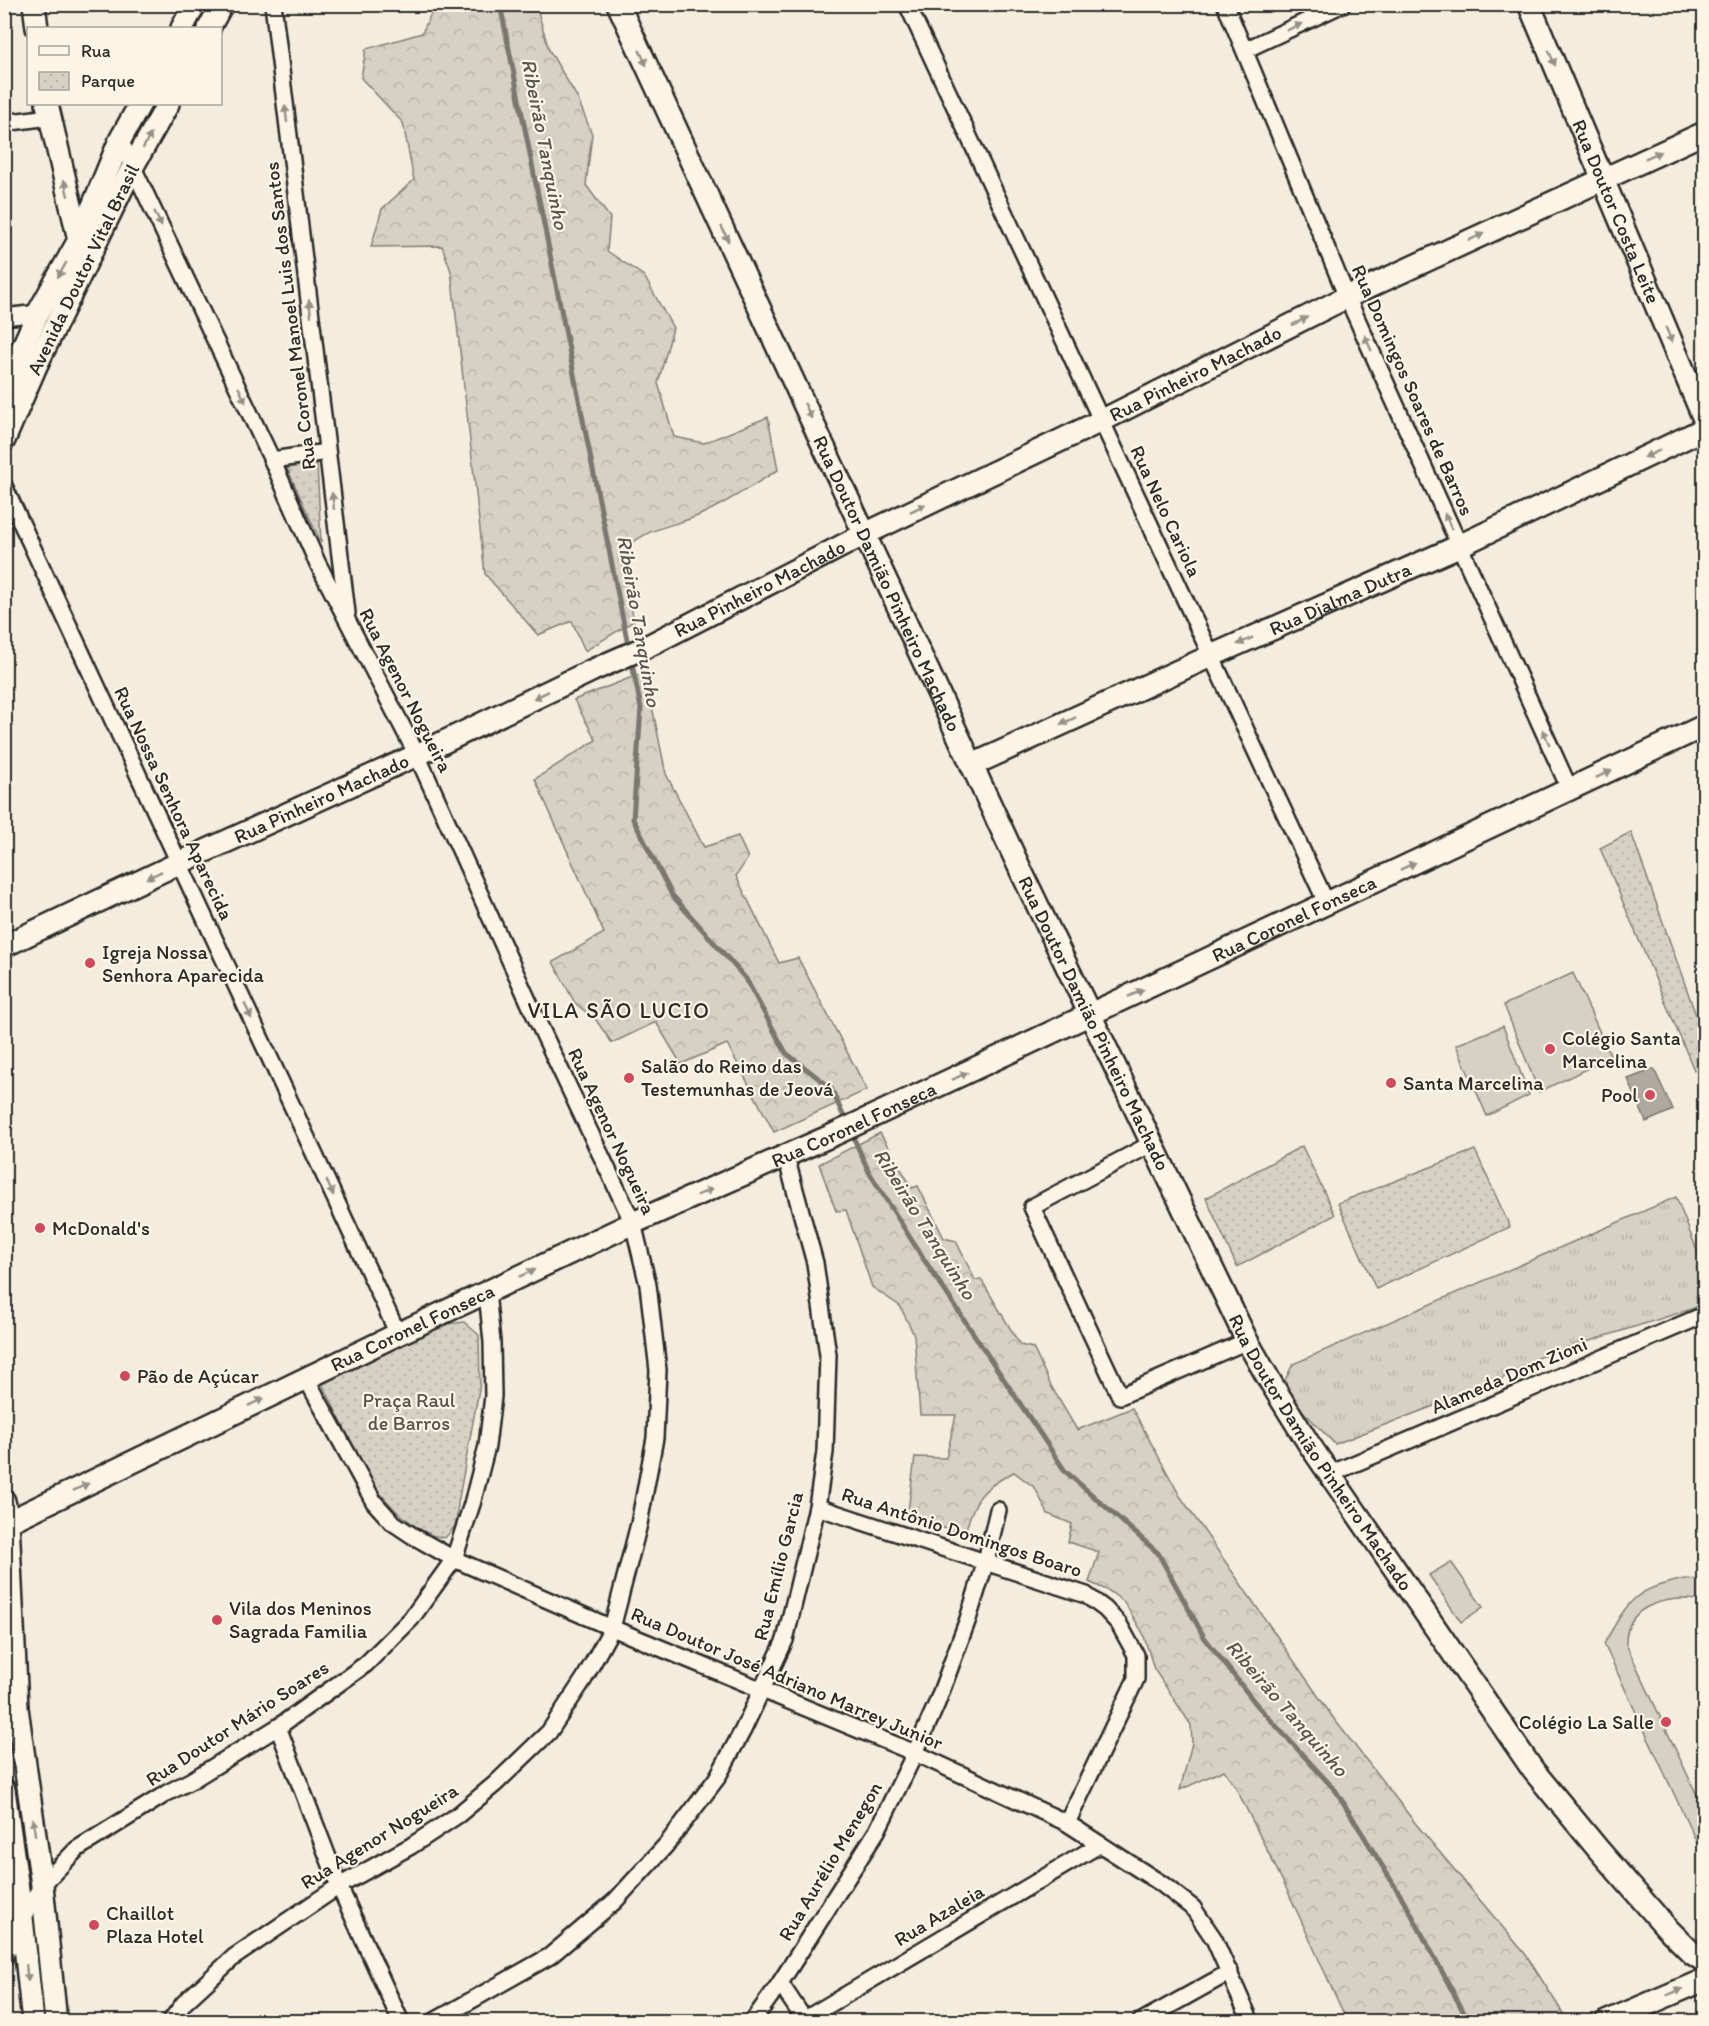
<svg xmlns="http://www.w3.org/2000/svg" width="1709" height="2026" font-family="Itim,sans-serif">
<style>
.grass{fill:url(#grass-tufts);stroke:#807e78;stroke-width:1.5}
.forest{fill:url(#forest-crowns);stroke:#807e78;stroke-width:1.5}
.park{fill:url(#park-dots);stroke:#807e78;stroke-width:1.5}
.pitch{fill:#d6d1c4;stroke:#807e78;stroke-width:1.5}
.water{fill:#afaaa0;stroke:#7a7771;stroke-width:1.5}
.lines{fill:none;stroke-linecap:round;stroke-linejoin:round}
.stream{stroke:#7a7771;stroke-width:5}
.street-casing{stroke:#2b2b2b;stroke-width:20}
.secondary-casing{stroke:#2b2b2b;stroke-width:26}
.street{stroke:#fcf5e5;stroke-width:15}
.secondary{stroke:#fcf5e5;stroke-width:21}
.oneway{fill:#949088}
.poi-dot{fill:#d1495b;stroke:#fcf5e5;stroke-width:2}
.labels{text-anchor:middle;stroke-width:4.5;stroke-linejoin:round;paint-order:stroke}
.street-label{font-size:20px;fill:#2b2b2b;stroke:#fcf5e5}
.poi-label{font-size:20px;fill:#2b2b2b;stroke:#fcf5e5;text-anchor:start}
.park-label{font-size:20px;fill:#565451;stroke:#fcf5e5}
.water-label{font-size:21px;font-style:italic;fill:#595754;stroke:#fcf5e5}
.quarter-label{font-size:22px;letter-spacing:1.5px;fill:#2b2b2b;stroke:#fcf5e5}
</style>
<defs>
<pattern id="grass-tufts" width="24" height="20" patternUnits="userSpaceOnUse" patternTransform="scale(1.5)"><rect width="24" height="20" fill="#d6d1c4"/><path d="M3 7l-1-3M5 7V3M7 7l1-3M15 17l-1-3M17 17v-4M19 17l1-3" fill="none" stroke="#b8b4a9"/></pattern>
<pattern id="forest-crowns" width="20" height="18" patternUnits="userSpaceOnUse" patternTransform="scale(1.5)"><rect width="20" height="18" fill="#d6d1c4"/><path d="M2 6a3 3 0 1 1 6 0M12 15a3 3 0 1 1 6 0" fill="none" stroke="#b8b4a9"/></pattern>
<pattern id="park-dots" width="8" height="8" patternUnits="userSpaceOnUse" patternTransform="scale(1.5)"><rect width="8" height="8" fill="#d6d1c4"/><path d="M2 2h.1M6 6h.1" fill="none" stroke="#b8b4a9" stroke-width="1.8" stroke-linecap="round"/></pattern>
</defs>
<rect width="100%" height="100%" fill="#f4edde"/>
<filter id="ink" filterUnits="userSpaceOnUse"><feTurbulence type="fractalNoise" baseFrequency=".0167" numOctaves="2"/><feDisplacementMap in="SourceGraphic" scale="12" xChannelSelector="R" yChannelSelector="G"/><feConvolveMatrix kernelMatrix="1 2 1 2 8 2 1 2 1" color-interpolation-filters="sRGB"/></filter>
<g filter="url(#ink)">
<polygon class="grass" points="1676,1197 1704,1268 1704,1305 1539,1357 1496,1382 1335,1444 1292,1400 1285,1380 1293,1364"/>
<g class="forest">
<path d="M435 5H536L549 50 577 97 592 134 586 185 610 218 607 251 644 276 673 328 658 383 674 437 704 443 768 417 778 470C753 485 728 502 702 514 672 528 643 526 621 555L634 621 585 651 572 621 538 635 485 574 451 271 442 246 371 247 382 209 414 180 403 123 361 78 366 49 422 33Z"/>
<polygon points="645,672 666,774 704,847 738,836 748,858 736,876 779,963 798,958 867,1090 774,1132 727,1044 681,1064 656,1022 612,1043 596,1020 575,1003 553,962 604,933 535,779 596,740 574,700"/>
<path d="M880 1133 912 1188 918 1186 944 1238 956 1241 975 1280 981 1279 1020 1345 1033 1348 1051 1386 1077 1430 1132 1408 1180 1496 1334 1719 1416 1824 1526 1955 1568 2021H1347L1289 1894 1235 1786 1224 1770 1180 1790 1192 1743 1191 1725 1154 1669 1143 1633 1124 1602 1109 1591 1089 1582 1099 1552 1068 1542 1072 1524 1048 1514 1035 1488 1014 1472C979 1490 976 1498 964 1535L915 1518 908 1511 915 1457 946 1458 956 1415H920L914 1335 900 1306 872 1287 846 1210 836 1211 819 1164Z"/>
</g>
<g class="park">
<polygon points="317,464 321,543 287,468"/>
<polygon points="1631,832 1704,1038 1704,1065 1694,1070 1600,848"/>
<polygon points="1302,1146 1335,1215 1237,1267 1206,1198"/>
<polygon points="1475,1150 1510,1227 1376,1289 1338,1203"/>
<polygon points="464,1322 479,1335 480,1384 458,1503 456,1525 445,1538 426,1534 396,1511 372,1484 321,1381 437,1325"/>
</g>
<g class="pitch">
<polygon points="1573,973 1611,1057 1539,1092 1504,1005"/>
<polygon points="1503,1026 1529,1095 1487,1116 1456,1045"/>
<polygon points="1451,1562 1483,1607 1461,1622 1429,1575"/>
<path d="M1686 1579 1704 1581V1601C1672 1595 1625 1602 1626 1644L1704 1810V1858L1604 1644C1629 1600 1633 1589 1686 1579Z"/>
</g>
<polygon class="water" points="1654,1069 1673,1110 1646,1122 1628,1079"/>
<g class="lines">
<g class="stream">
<polyline points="500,4 629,650"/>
<polyline points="631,659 641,708 633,819 672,895 746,979 786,1053 831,1088 847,1124"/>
<polyline points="851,1132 869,1172 919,1252 1065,1471 1158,1553 1204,1637 1256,1704 1336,1791 1407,1906 1469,2022"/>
</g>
<g class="street-casing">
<g id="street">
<polyline points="273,4 347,613"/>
<polyline points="907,4 1327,904"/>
<polyline points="1225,4 1347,297 1570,790"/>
<polyline points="1245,50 1343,4"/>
<polyline points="4,123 49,117"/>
<polyline points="120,140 272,460 317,562 417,755 536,1018 633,1223 648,1285 658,1370 655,1438 639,1524 612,1628 584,1679 549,1732 495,1784 458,1815 411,1846 339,1886 234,1957 184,2003 170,2022"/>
<polyline points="4,317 38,313"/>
<polyline points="272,460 327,452"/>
<polyline points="4,486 398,1334"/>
<polyline points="1153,1143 1032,1207 1120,1396 1247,1341"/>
<polyline points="306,1378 374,1502 392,1522 413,1536 454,1559 612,1628 915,1753 1067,1823 1162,1884 1193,1908 1214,1939 1251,2022"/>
<polyline points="1330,1474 1704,1315"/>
<polyline points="817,1507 1086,1595 1105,1609 1119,1624 1136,1655 1136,1679 1067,1823"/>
<polyline points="278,1727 339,1886 401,2022"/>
<polyline points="4,1958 22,1918 42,1885 77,1849 167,1793 192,1780 278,1727 366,1664 411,1619 454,1559 472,1504 487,1446 493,1396 492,1342 487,1292"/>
<polyline points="780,1983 806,2022"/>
<polyline points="433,2022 550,1956 615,1901 667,1844 717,1778 743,1730 785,1640 817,1507 825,1452 828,1355 815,1263 786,1157"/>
<polyline points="752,2022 780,1983 877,1831 915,1753 937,1703 968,1619 986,1561 998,1510"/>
<polyline points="800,2022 1099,1845"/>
<polyline points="1140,2022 1230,1972"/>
</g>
</g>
<g class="secondary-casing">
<g id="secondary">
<polyline points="34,4 37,28"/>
<path id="s1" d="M618 4 1022 873 1247 1341 1271 1383 1309 1444 1533 1770 1598 1849 1666 1927 1693 1954 1704 1961"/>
<path id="s2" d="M1529 4 1704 419"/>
<polyline points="182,28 195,4"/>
<polyline points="209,28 222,4"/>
<polyline points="47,104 80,244"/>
<polyline points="4,388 38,313 79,240 120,140 140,104"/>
<path id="s3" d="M4 440 35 368 133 166 168 104"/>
<path id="s4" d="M972 765 1211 656 1459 546 1704 429"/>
<path id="s5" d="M4 946 179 863 417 755 593 670 648 646 865 534 1101 421 1347 297 1704 133"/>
<polyline points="4,1501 8,1522 17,1708 42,1885 56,2022"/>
<path id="s6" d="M4 1524 398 1334 633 1223 835 1134 1704 726"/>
<polyline points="4,1790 22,1918 33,2022"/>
<polyline points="1606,2022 1704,1980"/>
</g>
</g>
<use href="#street" class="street"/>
<use href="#secondary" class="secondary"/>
</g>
<defs><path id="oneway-solid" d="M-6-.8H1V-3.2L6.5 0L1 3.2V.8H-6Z" transform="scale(1.5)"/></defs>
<g class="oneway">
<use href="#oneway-solid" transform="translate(1294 27) rotate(-25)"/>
<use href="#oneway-solid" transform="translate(643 58) rotate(65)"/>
<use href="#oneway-solid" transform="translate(1552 58) rotate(67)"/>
<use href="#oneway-solid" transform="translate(286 114) rotate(-97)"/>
<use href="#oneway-solid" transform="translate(147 141) rotate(-61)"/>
<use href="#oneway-solid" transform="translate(1653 155) rotate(-24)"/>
<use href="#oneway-solid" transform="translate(66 188) rotate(-104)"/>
<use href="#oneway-solid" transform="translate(158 219) rotate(65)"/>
<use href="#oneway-solid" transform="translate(725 234) rotate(65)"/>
<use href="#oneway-solid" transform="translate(1476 237) rotate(-25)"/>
<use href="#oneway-solid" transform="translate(62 270) rotate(120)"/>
<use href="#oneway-solid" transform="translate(310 308) rotate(-97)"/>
<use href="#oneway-solid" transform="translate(1300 321) rotate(-27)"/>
<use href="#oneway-solid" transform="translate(1669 335) rotate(67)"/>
<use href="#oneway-solid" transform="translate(1368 343) rotate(-114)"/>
<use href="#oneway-solid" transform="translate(242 395) rotate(65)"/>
<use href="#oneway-solid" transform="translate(808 411) rotate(65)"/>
<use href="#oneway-solid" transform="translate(1652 454) rotate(155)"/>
<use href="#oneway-solid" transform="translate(333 501) rotate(-97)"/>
<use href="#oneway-solid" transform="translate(918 508) rotate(-26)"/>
<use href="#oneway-solid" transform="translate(1448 521) rotate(-114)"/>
<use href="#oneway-solid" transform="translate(1245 641) rotate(156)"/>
<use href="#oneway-solid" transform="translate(541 695) rotate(154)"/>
<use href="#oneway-solid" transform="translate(1068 721) rotate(155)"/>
<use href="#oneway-solid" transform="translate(1546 737) rotate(-114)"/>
<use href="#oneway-solid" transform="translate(1604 774) rotate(-25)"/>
<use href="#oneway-solid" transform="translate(1408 866) rotate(-25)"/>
<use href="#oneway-solid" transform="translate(154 875) rotate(155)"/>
<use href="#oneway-solid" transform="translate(1136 993) rotate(-25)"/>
<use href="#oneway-solid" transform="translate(248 1011) rotate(65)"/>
<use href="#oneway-solid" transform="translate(960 1076) rotate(-25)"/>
<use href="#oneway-solid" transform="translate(330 1188) rotate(65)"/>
<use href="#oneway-solid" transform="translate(705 1192) rotate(-23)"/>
<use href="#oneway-solid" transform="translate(527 1273) rotate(-25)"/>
<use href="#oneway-solid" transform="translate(256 1402) rotate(-26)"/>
<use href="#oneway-solid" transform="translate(81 1487) rotate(-26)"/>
<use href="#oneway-solid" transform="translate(34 1827) rotate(-98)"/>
<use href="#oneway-solid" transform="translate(27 1973) rotate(84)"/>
<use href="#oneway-solid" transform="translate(1675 1992) rotate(-23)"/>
</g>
</g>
<g class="poi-dot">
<circle cx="90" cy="963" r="6"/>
<circle cx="1550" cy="1049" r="6"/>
<circle cx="629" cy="1078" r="6"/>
<circle cx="1391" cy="1083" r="6"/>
<circle cx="1650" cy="1095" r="6"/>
<circle cx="40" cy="1228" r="6"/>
<circle cx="125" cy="1376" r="6"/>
<circle cx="217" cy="1620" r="6"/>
<circle cx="1666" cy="1722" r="6"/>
<circle cx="94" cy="1925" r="6"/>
</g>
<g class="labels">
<g class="street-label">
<text dy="7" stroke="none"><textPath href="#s2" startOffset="225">Rua Doutor Costa Leite</textPath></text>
<text dy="7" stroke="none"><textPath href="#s3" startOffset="188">Avenida Doutor Vital Brasil</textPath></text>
<text transform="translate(290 316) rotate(-97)" y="7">Rua Coronel Manoel Luis dos Santos</text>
<text dy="7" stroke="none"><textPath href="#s5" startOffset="1322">Rua Pinheiro Machado</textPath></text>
<text transform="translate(1413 390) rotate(66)" y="7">Rua Domingos Soares de Barros</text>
<text transform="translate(1166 511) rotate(65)" y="7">Rua Nelo Cariola</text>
<text dy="7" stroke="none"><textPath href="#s1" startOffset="639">Rua Doutor Damião Pinheiro Machado</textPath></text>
<text dy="7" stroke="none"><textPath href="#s5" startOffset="836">Rua Pinheiro Machado</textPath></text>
<text dy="7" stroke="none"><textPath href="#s4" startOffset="404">Rua Djalma Dutra</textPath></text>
<text transform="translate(406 690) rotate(63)" y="7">Rua Agenor Nogueira</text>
<text dy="7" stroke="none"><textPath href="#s5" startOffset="350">Rua Pinheiro Machado</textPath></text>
<text transform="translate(174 803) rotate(65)" y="7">Rua Nossa Senhora Aparecida</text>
<text dy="7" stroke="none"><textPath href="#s6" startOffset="1425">Rua Coronel Fonseca</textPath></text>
<text dy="7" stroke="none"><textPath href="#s1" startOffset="1125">Rua Doutor Damião Pinheiro Machado</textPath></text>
<text dy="7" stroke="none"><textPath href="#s6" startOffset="939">Rua Coronel Fonseca</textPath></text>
<text transform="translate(612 1131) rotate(65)" y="7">Rua Agenor Nogueira</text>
<text dy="7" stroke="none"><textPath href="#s6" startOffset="453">Rua Coronel Fonseca</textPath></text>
<text transform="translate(1509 1375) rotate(-23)" y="7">Alameda Dom Zioni</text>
<text dy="7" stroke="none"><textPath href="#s1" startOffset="1611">Rua Doutor Damião Pinheiro Machado</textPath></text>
<text transform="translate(962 1532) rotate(18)" y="7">Rua Antônio Domingos Boaro</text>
<text transform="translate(778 1566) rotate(-76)" y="7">Rua Emílio Garcia</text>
<text transform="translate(787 1678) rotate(23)" y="7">Rua Doutor José Adriano Marrey Junior</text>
<text transform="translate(237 1723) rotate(-33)" y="7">Rua Doutor Mário Soares</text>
<text transform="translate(379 1836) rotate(-32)" y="7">Rua Agenor Nogueira</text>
<text transform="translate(830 1861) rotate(-59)" y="7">Rua Aurélio Menegon</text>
<text transform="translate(939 1915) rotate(-31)" y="7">Rua Azaleia</text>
</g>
<g class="poi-label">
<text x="102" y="959">Igreja Nossa<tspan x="102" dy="23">Senhora Aparecida</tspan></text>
<text x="1562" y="1045">Colégio Santa<tspan x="1562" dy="23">Marcelina</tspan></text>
<text x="641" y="1073">Salão do Reino das<tspan x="641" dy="23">Testemunhas de Jeová</tspan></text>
<text x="1403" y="1090">Santa Marcelina</text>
<text x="1638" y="1102" text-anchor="end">Pool</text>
<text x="52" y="1235">McDonald's</text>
<text x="137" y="1383">Pão de Açúcar</text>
<text x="229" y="1615">Vila dos Meninos<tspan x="229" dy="23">Sagrada Familia</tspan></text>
<text x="1654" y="1729" text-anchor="end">Colégio La Salle</text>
<text x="106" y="1920">Chaillot<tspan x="106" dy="23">Plaza Hotel</tspan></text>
</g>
<g class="park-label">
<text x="409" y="1407">Praça Raul<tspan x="409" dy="23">de Barros</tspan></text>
</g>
<g class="water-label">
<text transform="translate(545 144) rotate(79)" y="7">Ribeirão Tanquinho</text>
<text transform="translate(639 621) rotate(80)" y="7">Ribeirão Tanquinho</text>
<text transform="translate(925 1224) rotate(58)" y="7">Ribeirão Tanquinho</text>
<text transform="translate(1287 1708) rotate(49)" y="7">Ribeirão Tanquinho</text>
</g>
<g class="quarter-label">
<text x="619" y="1018">VILA SÃO LUCIO</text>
</g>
</g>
<rect width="1709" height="2026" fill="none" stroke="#fcf5e5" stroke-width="24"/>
<rect x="12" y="12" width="1685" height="2002" fill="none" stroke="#2b2b2b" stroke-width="2" filter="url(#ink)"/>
<rect x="27" y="27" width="195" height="78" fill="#fcf5e5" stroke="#a8a49b" stroke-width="1.5"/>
<rect x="39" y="46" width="30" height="9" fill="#fcf5e5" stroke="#a8a49b" stroke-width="1.5"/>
<text x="81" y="57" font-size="18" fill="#2b2b2b">Rua</text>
<rect x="39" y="72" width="30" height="18" fill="url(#park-dots)" stroke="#a8a49b" stroke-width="1.5"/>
<text x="81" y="87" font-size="18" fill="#2b2b2b">Parque</text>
</svg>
